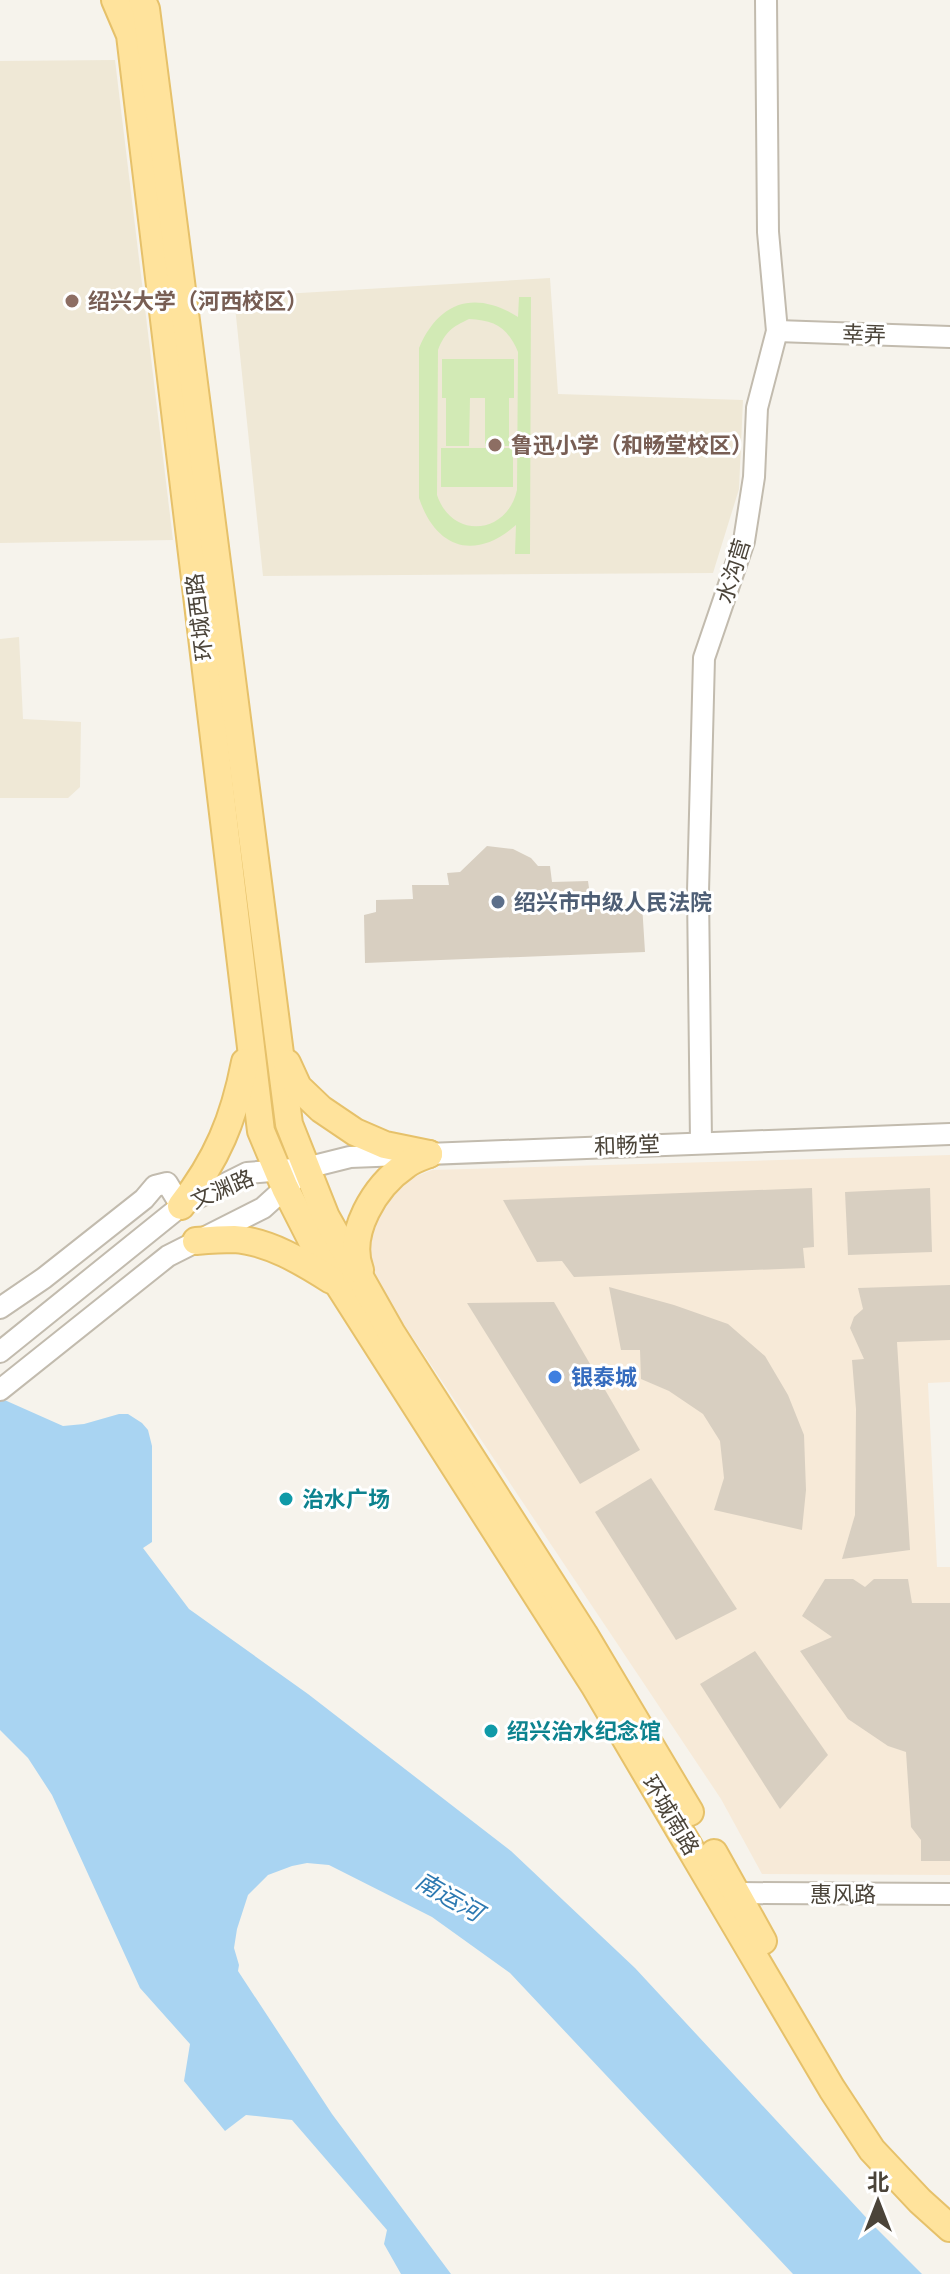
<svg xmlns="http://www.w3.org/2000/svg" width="950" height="2274" font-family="'Nunito Sans','Noto Sans SC',sans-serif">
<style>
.commercial{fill:#f7ead8}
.education{fill:#efe8d6}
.green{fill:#d2eab5;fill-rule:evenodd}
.water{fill:#a9d4f2}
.building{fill:#d8cfc1}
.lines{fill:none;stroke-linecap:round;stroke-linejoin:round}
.minor-casing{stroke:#c2bbae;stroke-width:24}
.major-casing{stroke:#e6c16a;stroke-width:30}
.minor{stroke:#fff;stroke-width:20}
.major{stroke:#ffe39c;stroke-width:26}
.education-dot{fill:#8d6e63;stroke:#fff;stroke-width:3}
.service-dot{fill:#5c6f8a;stroke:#fff;stroke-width:3}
.shop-dot{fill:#3f7fe0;stroke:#fff;stroke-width:3}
.culture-dot{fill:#0f9aa8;stroke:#fff;stroke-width:3}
.labels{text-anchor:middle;stroke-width:6;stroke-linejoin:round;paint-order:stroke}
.education-label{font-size:22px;font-weight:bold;fill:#785e54;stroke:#fff;text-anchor:start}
.street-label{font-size:22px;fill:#4b4439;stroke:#fff}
.service-label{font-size:22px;font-weight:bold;fill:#4e5e75;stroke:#fff;text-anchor:start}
.shop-label{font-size:22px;font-weight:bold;fill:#366cbe;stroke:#fff;text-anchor:start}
.culture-label{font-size:22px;font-weight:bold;fill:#0d838f;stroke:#fff;text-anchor:start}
.water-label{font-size:24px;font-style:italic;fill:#2e7ab2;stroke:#fff}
</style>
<rect width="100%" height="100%" fill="#f6f3ec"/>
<polygon class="commercial" points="950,1155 950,1382 928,1383 937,1567 950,1567 950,1875 762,1874 721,1799 381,1290 363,1247 376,1211 394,1185 432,1170"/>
<g class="education">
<polygon points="115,60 173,540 0,543 0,61"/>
<polygon points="550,278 558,394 743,400 739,489 713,573 263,576 234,297"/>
<polygon points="19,637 23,719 81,722 80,787 68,798 0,798 0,639"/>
</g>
<g class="green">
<path d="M519 297H531L530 554H515L516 525C475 561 436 549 419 498V348C439 301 475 290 518 317ZM469 319C495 320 508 328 518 352L517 490C507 535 452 540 437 495L438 350C445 332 452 327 469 319Z"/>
<polygon points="442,359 514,359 514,398 509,398 509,446 485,446 485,398 470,398 469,446 446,446 446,398 442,398"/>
<rect x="441" y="448" width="72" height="39"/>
</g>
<polygon class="water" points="0,1398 63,1426 84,1424 119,1414 128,1414 142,1423 148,1430 152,1446 152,1542 143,1548 189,1609 308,1694 511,1851 635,1968 874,2226 922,2274 793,2274 510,1973 432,1917 329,1865 307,1863 292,1866 268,1875 248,1895 237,1929 234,1948 239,1965 238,1971 332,2114 451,2274 401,2274 384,2244 387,2230 292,2120 246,2115 225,2131 184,2081 190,2044 140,1988 52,1795 28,1758 0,1730"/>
<g class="building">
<polygon points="487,846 513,849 531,858 538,866 550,866 552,882 588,881 590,895 620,895 620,906 642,904 645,952 365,963 364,915 376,912 376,900 413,899 412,885 449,885 447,873 460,872"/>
<polygon points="812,1188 814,1247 803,1248 805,1268 574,1277 562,1261 537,1262 503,1200"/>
<polygon points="930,1188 932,1252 848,1255 845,1192"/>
<polygon points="950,1285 950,1340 897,1342 910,1550 842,1559 855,1515 856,1409 852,1360 864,1359 850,1328 854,1317 863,1309 858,1288"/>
<polygon points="609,1287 674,1305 728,1324 765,1356 788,1395 804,1435 806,1490 802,1530 714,1510 724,1478 720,1441 703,1414 669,1391 641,1379 640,1350 621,1350"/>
<polygon points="554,1302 640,1450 580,1484 467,1303"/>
<polygon points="651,1478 737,1609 676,1640 595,1512"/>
<polygon points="825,1579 853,1579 865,1587 874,1579 908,1579 912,1603 950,1603 950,1861 921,1861 921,1840 911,1827 906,1752 888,1746 848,1719 800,1651 832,1637 802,1616"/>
<polygon points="755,1651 828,1755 780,1809 700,1684"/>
</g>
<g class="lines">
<g class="minor-casing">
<g id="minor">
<polyline points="777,331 950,337"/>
<polyline points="701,1142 698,892 704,658 744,541 754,477 757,408 777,331 768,232 766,0"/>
<polyline points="0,1308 44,1278 144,1199 155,1186 167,1183 181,1206"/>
<polyline points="0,1352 181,1206 247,1173 306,1168 350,1157 950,1134"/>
<polyline points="0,1390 168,1256 263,1208 295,1179"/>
<polyline points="737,1893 950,1894"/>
</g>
</g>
<g class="major-casing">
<g id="major">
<polyline points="115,0 130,35 261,1131 285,1188 317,1251 594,1685 832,2089 872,2150 920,2201 950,2228"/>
<polyline points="142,0 146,9 289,1124 326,1217 391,1332 584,1634 690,1812"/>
<polyline points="287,1063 298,1087 321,1109 355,1132 385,1145 429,1154"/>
<path d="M181 1206C217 1160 234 1119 245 1062"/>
<path d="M196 1241C208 1240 221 1239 234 1239 268 1241 303 1262 331 1280"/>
<path d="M360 1270C346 1233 375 1186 406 1165 412 1160 421 1157 429 1154"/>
<polyline points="714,1853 763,1941"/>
</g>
</g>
<use href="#minor" class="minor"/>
<use href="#major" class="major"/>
</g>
<g class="education-dot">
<circle cx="72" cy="301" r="8"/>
<circle cx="495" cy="445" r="8"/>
</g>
<circle class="service-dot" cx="498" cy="902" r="8"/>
<circle class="shop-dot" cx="555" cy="1377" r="8"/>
<g class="culture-dot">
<circle cx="286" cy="1499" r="8"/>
<circle cx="491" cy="1731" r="8"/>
</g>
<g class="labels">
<g class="education-label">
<text x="88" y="309">绍兴大学（河西校区）</text>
<text x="511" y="453">鲁迅小学（和畅堂校区）</text>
</g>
<g class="street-label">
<text transform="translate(864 334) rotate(2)" y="8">幸弄</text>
<text transform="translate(733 571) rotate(-73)" y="8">水沟营</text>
<text transform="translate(199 617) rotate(-97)" y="8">环城西路</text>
<text transform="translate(627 1145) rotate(-2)" y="8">和畅堂</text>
<text transform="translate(222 1189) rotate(-23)" y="8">文渊路</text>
<text transform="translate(671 1815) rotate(59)" y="8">环城南路</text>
<text x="843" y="1902">惠风路</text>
</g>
<g class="service-label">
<text x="514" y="910">绍兴市中级人民法院</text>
</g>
<g class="shop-label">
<text x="571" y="1385">银泰城</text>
</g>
<g class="culture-label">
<text x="302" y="1507">治水广场</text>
<text x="507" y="1739">绍兴治水纪念馆</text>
</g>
<g class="water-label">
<text transform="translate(449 1897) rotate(30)" y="8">南运河</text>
</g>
</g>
<g transform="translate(878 2202)" stroke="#ffffff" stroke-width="6" paint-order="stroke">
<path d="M0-6L14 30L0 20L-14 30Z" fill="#4b4439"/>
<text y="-12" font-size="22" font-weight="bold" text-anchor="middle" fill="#4b4439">北</text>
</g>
</svg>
